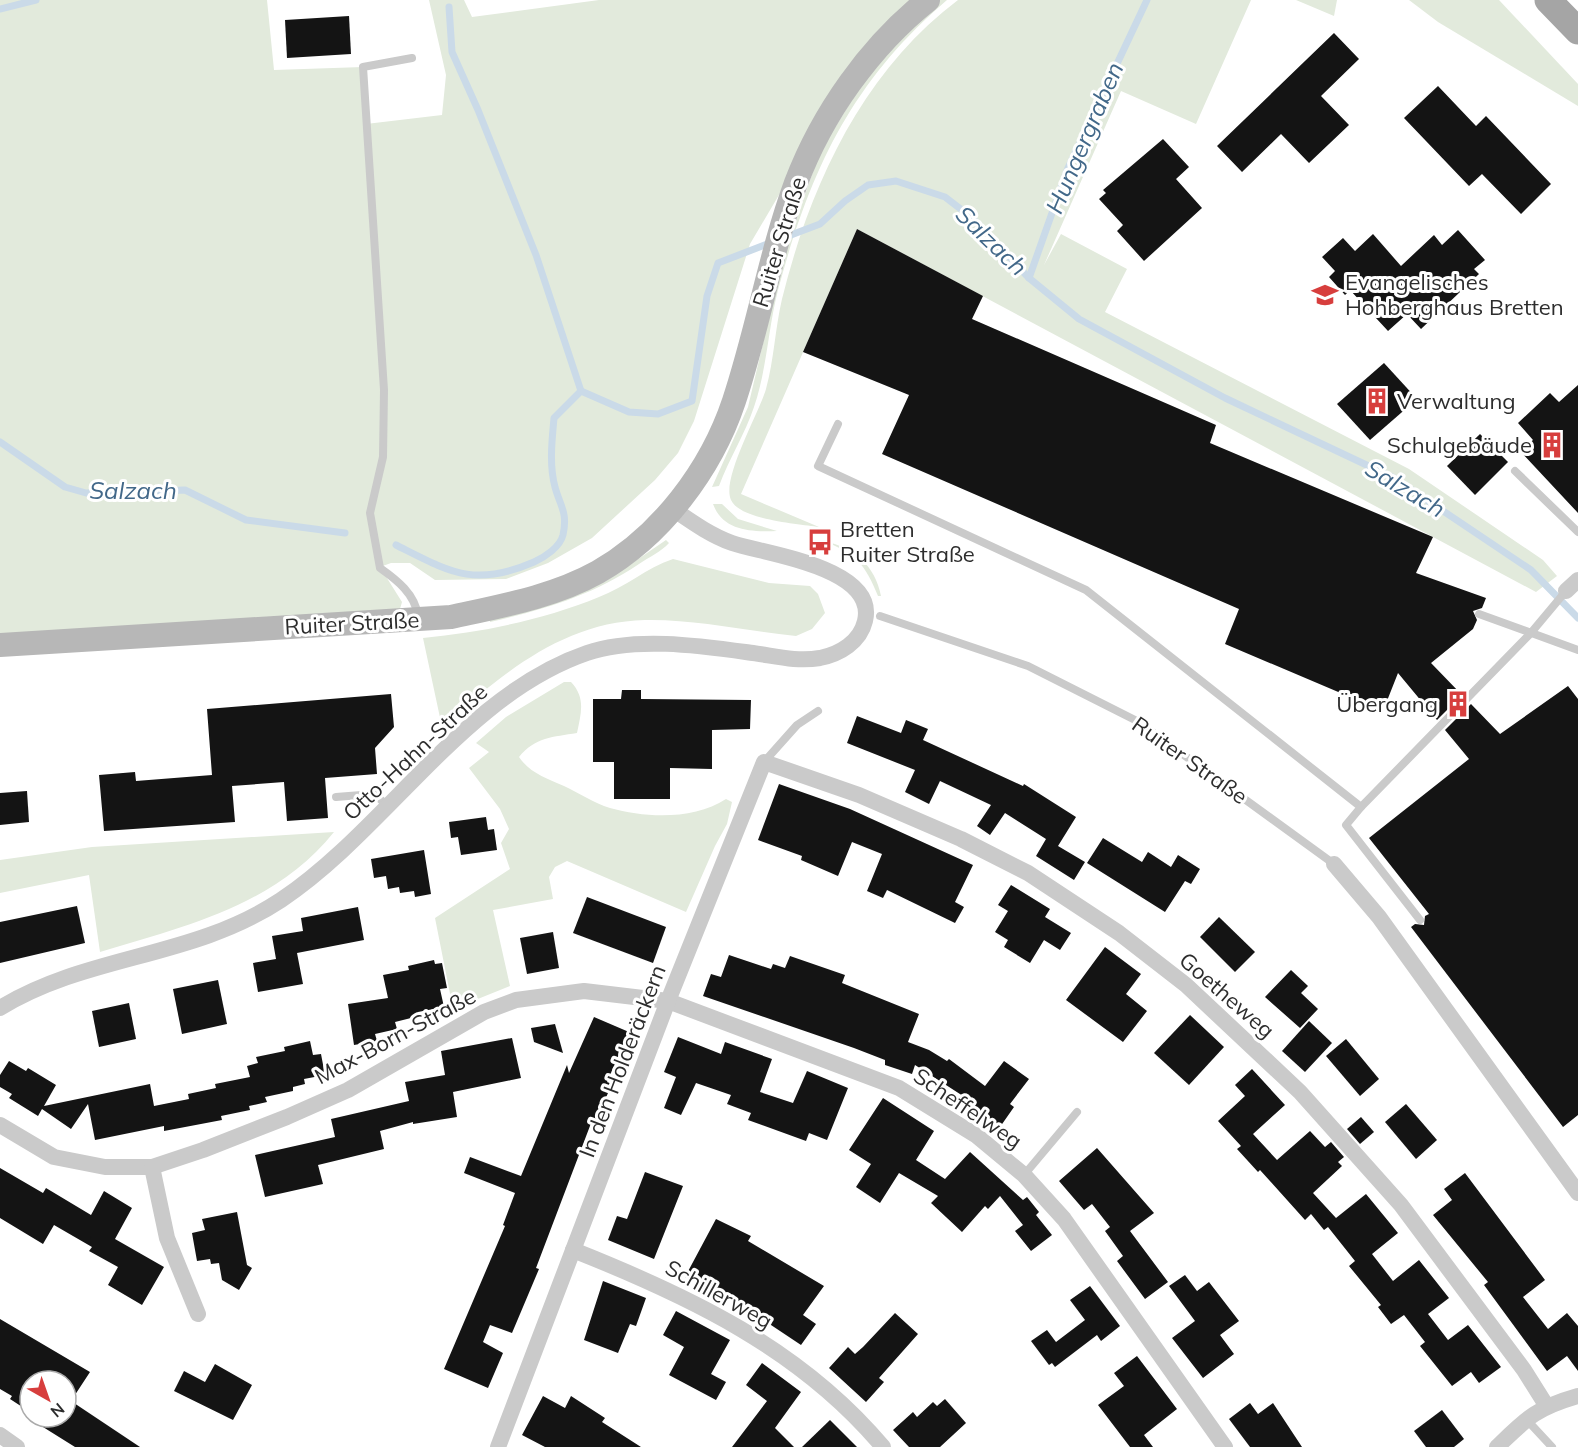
<svg xmlns="http://www.w3.org/2000/svg" width="1578" height="1447" font-family="Mulish,sans-serif">
<style>
.green{fill:#e2eadc}
.lines{fill:none;stroke-linecap:round;stroke-linejoin:round}
.stream{stroke:#cadae8;stroke-width:7}
.building{fill:#141414}
.lane{stroke:#cacaca;stroke-width:8}
.street{stroke:#cacaca;stroke-width:16}
.secondary{stroke:#b7b7b7;stroke-width:24}
.primary{stroke:#a5a5a5;stroke-width:27}
.labels{text-anchor:middle;stroke-width:6;stroke-linejoin:round;paint-order:stroke}
.street-label{font-size:22px;fill:#2d2d2d;stroke:#fff}
.poi-label{font-size:22px;fill:#2d2d2d;stroke:#fff;text-anchor:start}
.water-label{font-size:24px;font-style:italic;fill:#426889;stroke:#fff}
</style>
<rect width="100%" height="100%" fill="#fff"/>
<g class="green">
<polygon points="0,0 267,0 274,70 363,67 366,124 442,115 446,75 429,0 464,0 472,17 599,0 911,0 786,183 750,244 694,421 678,453 655,480 592,538 548,563 506,579 435,580 410,563 391,563 380,567 402,602 400,609 0,635"/>
<path d="M940 0H947C851 82 810 171 778 290 768 329 767 369 754 407 745 434 729 459 719 486L712 487 748 407 783 258 816 163 831 134 873 66Z"/>
<path d="M958 0H1251L1196 124 1121 91 1044 265 1061 234 1127 269 1105 312 1409 469 1543 560 1557 576 1536 592 857 229 741 494 819 527C799 524 740 520 731 500 721 479 759 413 766 389 774 360 775 329 782 299 810 186 862 72 958 0Z"/>
<polygon points="1296,0 1337,0 1334,16"/>
<polygon points="1409,0 1499,0 1578,84 1578,106 1438,22"/>
<path d="M713 504H722L738 519 777 531C751 532 723 531 713 504Z"/>
<path d="M666 540 669 543C661 552 649 557 639 564 591 596 546 609 490 622L489 617 575 594 606 581Z"/>
<path d="M824 541C854 548 875 565 881 596H878C865 564 857 555 824 541Z"/>
<path d="M673 559 769 583 810 586 818 594 825 613 812 629 796 636C746 631 696 619 645 620 562 622 501 675 442 727L423 638C483 632 543 620 599 597 626 587 646 568 673 559Z"/>
<path d="M564 682H571C586 698 581 713 577 733 553 737 535 737 519 757 530 773 546 778 564 786 579 793 594 803 610 808 646 818 694 820 726 799L732 802 727 824 715 846 686 912 567 861 555 867 549 877 553 899 493 910 510 986 453 1009 435 918 510 869 501 843 509 829 500 809 469 768 489 752 476 743 506 717Z"/>
<path d="M334 832C276 905 186 926 100 952L89 875 0 893V860L92 847Z"/>
</g>
<g class="lines">
<g class="stream">
<polyline points="449,7 452,52 478,110 536,255 581,391"/>
<polyline points="0,9 36,0"/>
<polyline points="783,238 820,224 845,201 868,185 896,181 945,197 971,217 1029,278 1079,319 1225,398 1394,478 1531,570 1578,618"/>
<polyline points="1029,278 1068,168 1147,0"/>
<polyline points="0,442 65,487 86,493 185,490 246,520 345,533"/>
<path d="M396 545C450 572 474 588 534 562 545 557 560 547 563 535 568 512 560 506 555 487 549 465 552 440 554 418L581 391 629 412 658 414 692 401 707 296 718 263 770 243"/>
</g>
</g>
<g class="building">
<polygon points="349,16 351,54 287,58 285,20"/>
<polygon points="1334,33 1359,59 1321,96 1349,125 1309,163 1281,134 1242,172 1217,146"/>
<polygon points="1438,86 1476,126 1486,116 1551,184 1521,214 1482,174 1469,186 1404,118"/>
<polygon points="1163,139 1189,167 1176,179 1202,208 1144,261 1117,231 1123,225 1099,199 1106,193 1103,190"/>
<polygon points="857,229 983,296 972,319 1216,425 1210,443 1433,537 1416,573 1486,598 1482,608 1473,611 1477,620 1473,629 1431,663 1462,695 1437,720 1398,673 1383,711 1225,644 1239,609 882,454 909,395 803,352"/>
<polygon points="1458,230 1485,260 1474,269 1479,274 1421,329 1407,314 1388,331 1350,290 1345,295 1329,277 1335,271 1322,257 1343,238 1355,251 1373,234 1401,266 1434,235 1442,245"/>
<polygon points="1384,363 1417,399 1370,440 1337,404"/>
<polygon points="1578,385 1578,513 1520,451 1533,440 1518,423 1550,393 1559,402"/>
<polygon points="1480,434 1508,462 1475,495 1447,466"/>
<polygon points="1568,686 1578,699 1578,1115 1563,1127 1411,927 1415,924 1424,925 1425,916 1429,914 1369,838 1469,759 1445,730 1471,704 1500,734"/>
<polygon points="622,690 641,690 641,699 751,700 750,729 712,730 712,769 670,768 670,799 614,799 614,762 593,762 593,699 621,699"/>
<polygon points="391,694 394,727 375,748 377,774 325,778 328,818 287,821 284,782 232,786 235,822 104,831 99,775 135,772 136,781 212,775 207,709"/>
<polygon points="857,716 901,733 906,720 928,729 923,740 1023,786 1024,784 1076,817 1058,846 1085,862 1074,880 1036,856 1046,839 1005,813 990,835 977,826 991,805 940,781 929,804 905,792 915,770 847,743"/>
<polygon points="779,784 850,809 973,865 955,902 964,907 955,923 887,890 883,898 867,891 882,854 852,842 838,876 801,860 802,856 758,840"/>
<polygon points="27,791 29,822 0,825 0,793"/>
<polygon points="486,817 488,830 494,829 497,850 461,855 458,837 451,838 449,822"/>
<polygon points="1103,838 1142,862 1148,852 1171,867 1178,855 1200,869 1191,884 1185,881 1165,912 1087,863"/>
<polygon points="424,850 431,894 415,897 414,891 400,893 399,887 388,889 386,876 374,878 371,859"/>
<polygon points="1011,885 1050,909 1045,917 1071,933 1060,950 1044,940 1030,963 1004,947 1008,940 995,932 1008,911 998,905"/>
<polygon points="587,897 666,927 653,963 573,933"/>
<polygon points="77,906 85,943 0,963 0,922"/>
<polygon points="358,907 364,940 297,953 303,984 258,992 253,963 276,959 272,936 303,931 301,918"/>
<polygon points="1219,917 1255,952 1235,972 1200,937"/>
<polygon points="553,932 559,968 527,974 520,938"/>
<polygon points="1105,947 1141,974 1126,994 1147,1011 1123,1042 1066,1000"/>
<polygon points="729,955 771,969 773,964 785,968 790,956 845,975 842,983 919,1014 908,1042 929,1050 947,1061 949,1059 985,1086 1004,1061 1029,1079 1010,1104 1014,1107 1000,1127 961,1099 963,1096 915,1065 912,1074 885,1065 885,1060 854,1048 703,996 711,974 721,977"/>
<polygon points="434,960 435,964 442,963 447,988 440,989 444,1007 418,1012 419,1016 395,1022 397,1029 375,1034 377,1041 354,1045 348,1004 388,998 383,975 409,970 408,966"/>
<polygon points="1291,970 1308,986 1301,993 1318,1009 1300,1028 1265,997"/>
<polygon points="218,980 227,1024 182,1034 173,989"/>
<polygon points="129,1003 136,1039 99,1047 92,1011"/>
<polygon points="1190,1015 1224,1047 1189,1085 1154,1053"/>
<polygon points="594,1017 629,1032 607,1082 612,1084 596,1120 593,1118 536,1268 539,1269 512,1333 490,1325 483,1342 503,1353 488,1388 444,1369 505,1226 503,1225 515,1193 464,1173 470,1157 521,1176 567,1065 569,1073"/>
<polygon points="1309,1021 1332,1043 1305,1072 1282,1051"/>
<polygon points="555,1024 563,1053 534,1042 531,1028"/>
<polygon points="678,1037 721,1054 725,1042 772,1059 760,1092 793,1103 807,1071 848,1088 827,1140 809,1133 806,1141 748,1120 751,1113 727,1104 731,1095 696,1083 681,1115 664,1108 676,1077 664,1072"/>
<polygon points="512,1038 521,1078 453,1092 457,1117 413,1124 413,1122 380,1131 384,1149 318,1165 323,1184 265,1197 255,1155 335,1137 331,1119 409,1101 405,1082 445,1075 441,1051"/>
<polygon points="1346,1039 1379,1079 1360,1096 1326,1056"/>
<polygon points="310,1041 313,1055 321,1054 325,1075 304,1079 305,1084 293,1087 293,1091 265,1097 267,1102 249,1106 250,1110 221,1116 222,1120 164,1131 164,1126 95,1140 88,1104 71,1129 42,1109 38,1116 9,1098 12,1094 0,1087 0,1075 9,1061 26,1071 28,1068 56,1085 44,1106 150,1084 154,1106 189,1099 188,1094 216,1088 215,1084 250,1077 247,1066 258,1063 256,1057 285,1051 284,1047"/>
<polygon points="1252,1069 1285,1105 1253,1134 1277,1160 1310,1131 1325,1147 1331,1142 1344,1157 1338,1162 1342,1166 1313,1193 1336,1218 1366,1194 1398,1233 1372,1254 1393,1281 1419,1260 1449,1298 1428,1314 1448,1340 1468,1325 1501,1367 1479,1383 1471,1372 1452,1386 1420,1346 1425,1342 1404,1315 1391,1324 1378,1307 1381,1305 1349,1266 1355,1261 1328,1227 1324,1230 1311,1214 1305,1220 1260,1170 1258,1172 1237,1149 1241,1146 1218,1121 1245,1096 1235,1085"/>
<polygon points="883,1098 934,1131 916,1160 945,1179 970,1152 1023,1200 1027,1197 1039,1212 1036,1215 1052,1235 1031,1251 1015,1231 1023,1225 1000,1196 988,1209 985,1206 962,1232 931,1203 938,1196 899,1173 880,1203 856,1187 871,1164 849,1150"/>
<polygon points="1406,1104 1437,1140 1416,1159 1385,1122"/>
<polygon points="1361,1117 1374,1132 1360,1144 1347,1129"/>
<polygon points="1097,1148 1154,1213 1130,1231 1168,1282 1145,1299 1117,1261 1123,1256 1105,1231 1110,1227 1092,1204 1084,1210 1059,1181"/>
<polygon points="0,1168 43,1193 46,1188 91,1215 104,1191 132,1208 115,1239 164,1267 142,1305 108,1285 118,1267 89,1251 92,1247 54,1225 43,1244 0,1218"/>
<polygon points="645,1172 683,1186 654,1259 608,1240 617,1216 627,1219"/>
<polygon points="1465,1173 1545,1280 1523,1297 1548,1329 1567,1313 1578,1326 1578,1371 1567,1356 1547,1371 1484,1285 1488,1282 1433,1215 1452,1200 1444,1189"/>
<polygon points="237,1212 247,1265 252,1268 239,1290 222,1280 219,1263 211,1264 210,1259 197,1261 192,1233 205,1230 202,1219"/>
<polygon points="716,1219 751,1236 748,1241 824,1286 803,1315 816,1324 801,1345 738,1303 685,1277"/>
<polygon points="1185,1275 1197,1291 1209,1282 1239,1321 1220,1335 1234,1354 1203,1378 1172,1338 1195,1321 1169,1286"/>
<polygon points="603,1281 646,1298 636,1326 630,1324 618,1353 584,1340"/>
<polygon points="1090,1286 1120,1326 1101,1341 1097,1335 1055,1367 1052,1363 1049,1365 1031,1341 1047,1330 1056,1342 1085,1320 1070,1300"/>
<polygon points="676,1311 730,1340 711,1374 726,1382 716,1400 669,1375 684,1347 663,1335"/>
<polygon points="895,1313 918,1334 879,1378 884,1382 866,1402 829,1368 848,1347 855,1354 863,1347"/>
<polygon points="0,1319 90,1372 71,1401 140,1447 75,1447 27,1417 66,1417 66,1381 30,1381 30,1412 10,1399 12,1396 0,1389"/>
<polygon points="1137,1356 1177,1409 1144,1435 1153,1447 1130,1447 1098,1405 1124,1386 1114,1373"/>
<polygon points="762,1363 801,1392 775,1428 794,1447 732,1447 767,1401 746,1385"/>
<polygon points="215,1364 252,1385 233,1420 174,1391 184,1371 205,1382"/>
<polygon points="543,1396 565,1408 571,1396 605,1418 602,1422 641,1447 545,1447 522,1435"/>
<polygon points="945,1399 966,1423 940,1447 909,1447 893,1430 913,1412 917,1417 933,1402 937,1406"/>
<polygon points="1250,1403 1258,1414 1273,1403 1302,1447 1250,1447 1229,1419"/>
<polygon points="1442,1410 1464,1439 1454,1447 1426,1447 1414,1431"/>
<polygon points="830,1420 857,1447 802,1447"/>
</g>
<g class="lines">
<g class="lane">
<path d="M412 58 363 67 384 390 383 457 370 513 380 568C397 580 415 594 418 616"/>
<polyline points="838,424 818,466 1086,590 1361,807 1346,825 1420,920"/>
<polyline points="1515,471 1578,532"/>
<polyline points="1479,614 1578,650"/>
<polyline points="880,616 1028,666 1137,721 1334,864"/>
<polyline points="764,762 797,725 818,711"/>
<polyline points="336,797 374,794 388,806"/>
<polyline points="1361,807 1530,634 1566,591"/>
<polyline points="1024,1175 1077,1112"/>
<polyline points="1526,1419 1552,1447"/>
</g>
<g class="street">
<polyline points="1566,591 1578,580"/>
<polyline points="1334,864 1379,917 1578,1193"/>
<path d="M0 1008C88 954 192 959 281 900 387 829 464 695 587 653 636 636 702 646 753 653 775 656 797 662 820 658 840 654 860 642 865 621 878 567 764 554 732 543 710 535 692 522 673 509"/>
<polyline points="0,1125 54,1157 105,1167 152,1167 203,1150 287,1117 348,1090 484,1012 516,1000 584,991 668,1001 899,1088 977,1136 1024,1175 1064,1219 1225,1447"/>
<polyline points="152,1167 167,1238 198,1314"/>
<path d="M573 1250C689 1296 801 1349 883 1447"/>
<polyline points="0,1435 17,1447"/>
<polyline points="498,1447 668,1001 764,762 859,795 961,839 1028,873 1119,933 1186,985 1300,1092 1401,1205 1524,1370 1546,1405"/>
<path d="M1497 1447C1527 1418 1536 1408 1578 1396"/>
</g>
<path class="secondary" d="M0 645 451 617C501 606 553 597 598 572 661 536 711 470 734 401 758 329 770 254 796 183 822 114 870 46 928 0"/>
<polyline class="primary" points="1548,0 1578,31"/>
</g>
<defs>
<g id="school-bare" transform="scale(2.07)"><path d="M0-5L7-2L0 1L-7-2ZM-4 1L0 2.5L4 1V4Q0 6-4 4Z" fill="#d73e3d" stroke="#fff" stroke-width="2.5" paint-order="stroke"/></g>
<g id="building-bare" transform="scale(2.07)"><path d="M-4-6H4V6H1V3H-1V6H-4ZM-2.5-4.3h1.7v1.8h-1.7ZM.8-4.3h1.7v1.8H.8ZM-2.5-1h1.7V.8h-1.7ZM.8-1h1.7V.8H.8Z" fill="#d73e3d" stroke="#fff" stroke-width="2.5" paint-order="stroke"/></g>
<g id="bus-bare" transform="scale(2.07)"><path d="M-5-6H5V4H4V6H2V4H-2V6H-4V4H-5ZM-3.5-4V0h7V-4ZM-3.5 1.2v1.5H-2V1.2ZM2 1.2v1.5H3.5V1.2Z" fill="#d73e3d" stroke="#fff" stroke-width="2.5" paint-order="stroke"/></g>
</defs>
<g fill-rule="evenodd">
<use href="#school-bare" x="1325" y="295"/>
<use href="#building-bare" x="1377" y="401"/>
<use href="#building-bare" x="1552" y="445"/>
<use href="#bus-bare" x="820" y="542"/>
<use href="#building-bare" x="1458" y="704"/>
</g>
<g class="labels">
<g class="street-label">
<text transform="translate(779 242) rotate(-73)" y="8">Ruiter Straße</text>
<text transform="translate(352 623) rotate(-3)" y="8">Ruiter Straße</text>
<text transform="translate(415 752) rotate(-43)" y="8">Otto-Hahn-Straße</text>
<text transform="translate(1190 760) rotate(35)" y="8">Ruiter Straße</text>
<text transform="translate(1227 995) rotate(41)" y="8">Goetheweg</text>
<text transform="translate(395 1036) rotate(-28)" y="8">Max-Born-Straße</text>
<text transform="translate(622 1061) rotate(-69)" y="8">In den Holderäckern</text>
<text transform="translate(968 1108) rotate(34)" y="8">Scheffelweg</text>
<text transform="translate(719 1294) rotate(29)" y="8">Schillerweg</text>
</g>
<g class="poi-label">
<text x="1345" y="290">Evangelisches<tspan x="1345" dy="25">Hohberghaus Bretten</tspan></text>
<text x="1397" y="409">Verwaltung</text>
<text x="1532" y="453" text-anchor="end">Schulgebäude</text>
<text x="840" y="537">Bretten<tspan x="840" dy="25">Ruiter Straße</tspan></text>
<text x="1438" y="712" text-anchor="end">Übergang</text>
</g>
<g class="water-label">
<text transform="translate(1085 138) rotate(-67)" y="8">Hungergraben</text>
<text transform="translate(991 241) rotate(44)" y="8">Salzach</text>
<text transform="translate(1405 489) rotate(31)" y="8">Salzach</text>
<text x="133" y="499">Salzach</text>
</g>
</g>
<g transform="translate(48 1399) rotate(140)"><circle r="28" fill="#ffffff" stroke="#ababab" stroke-width="1.5"/>
<path d="M0-4.5L10 22L0 15L-10 22Z" fill="#d73e3d"/>
<text y="-9" font-size="16" font-weight="bold" text-anchor="middle" fill="#2d2d2d">N</text>
</g>
</svg>
